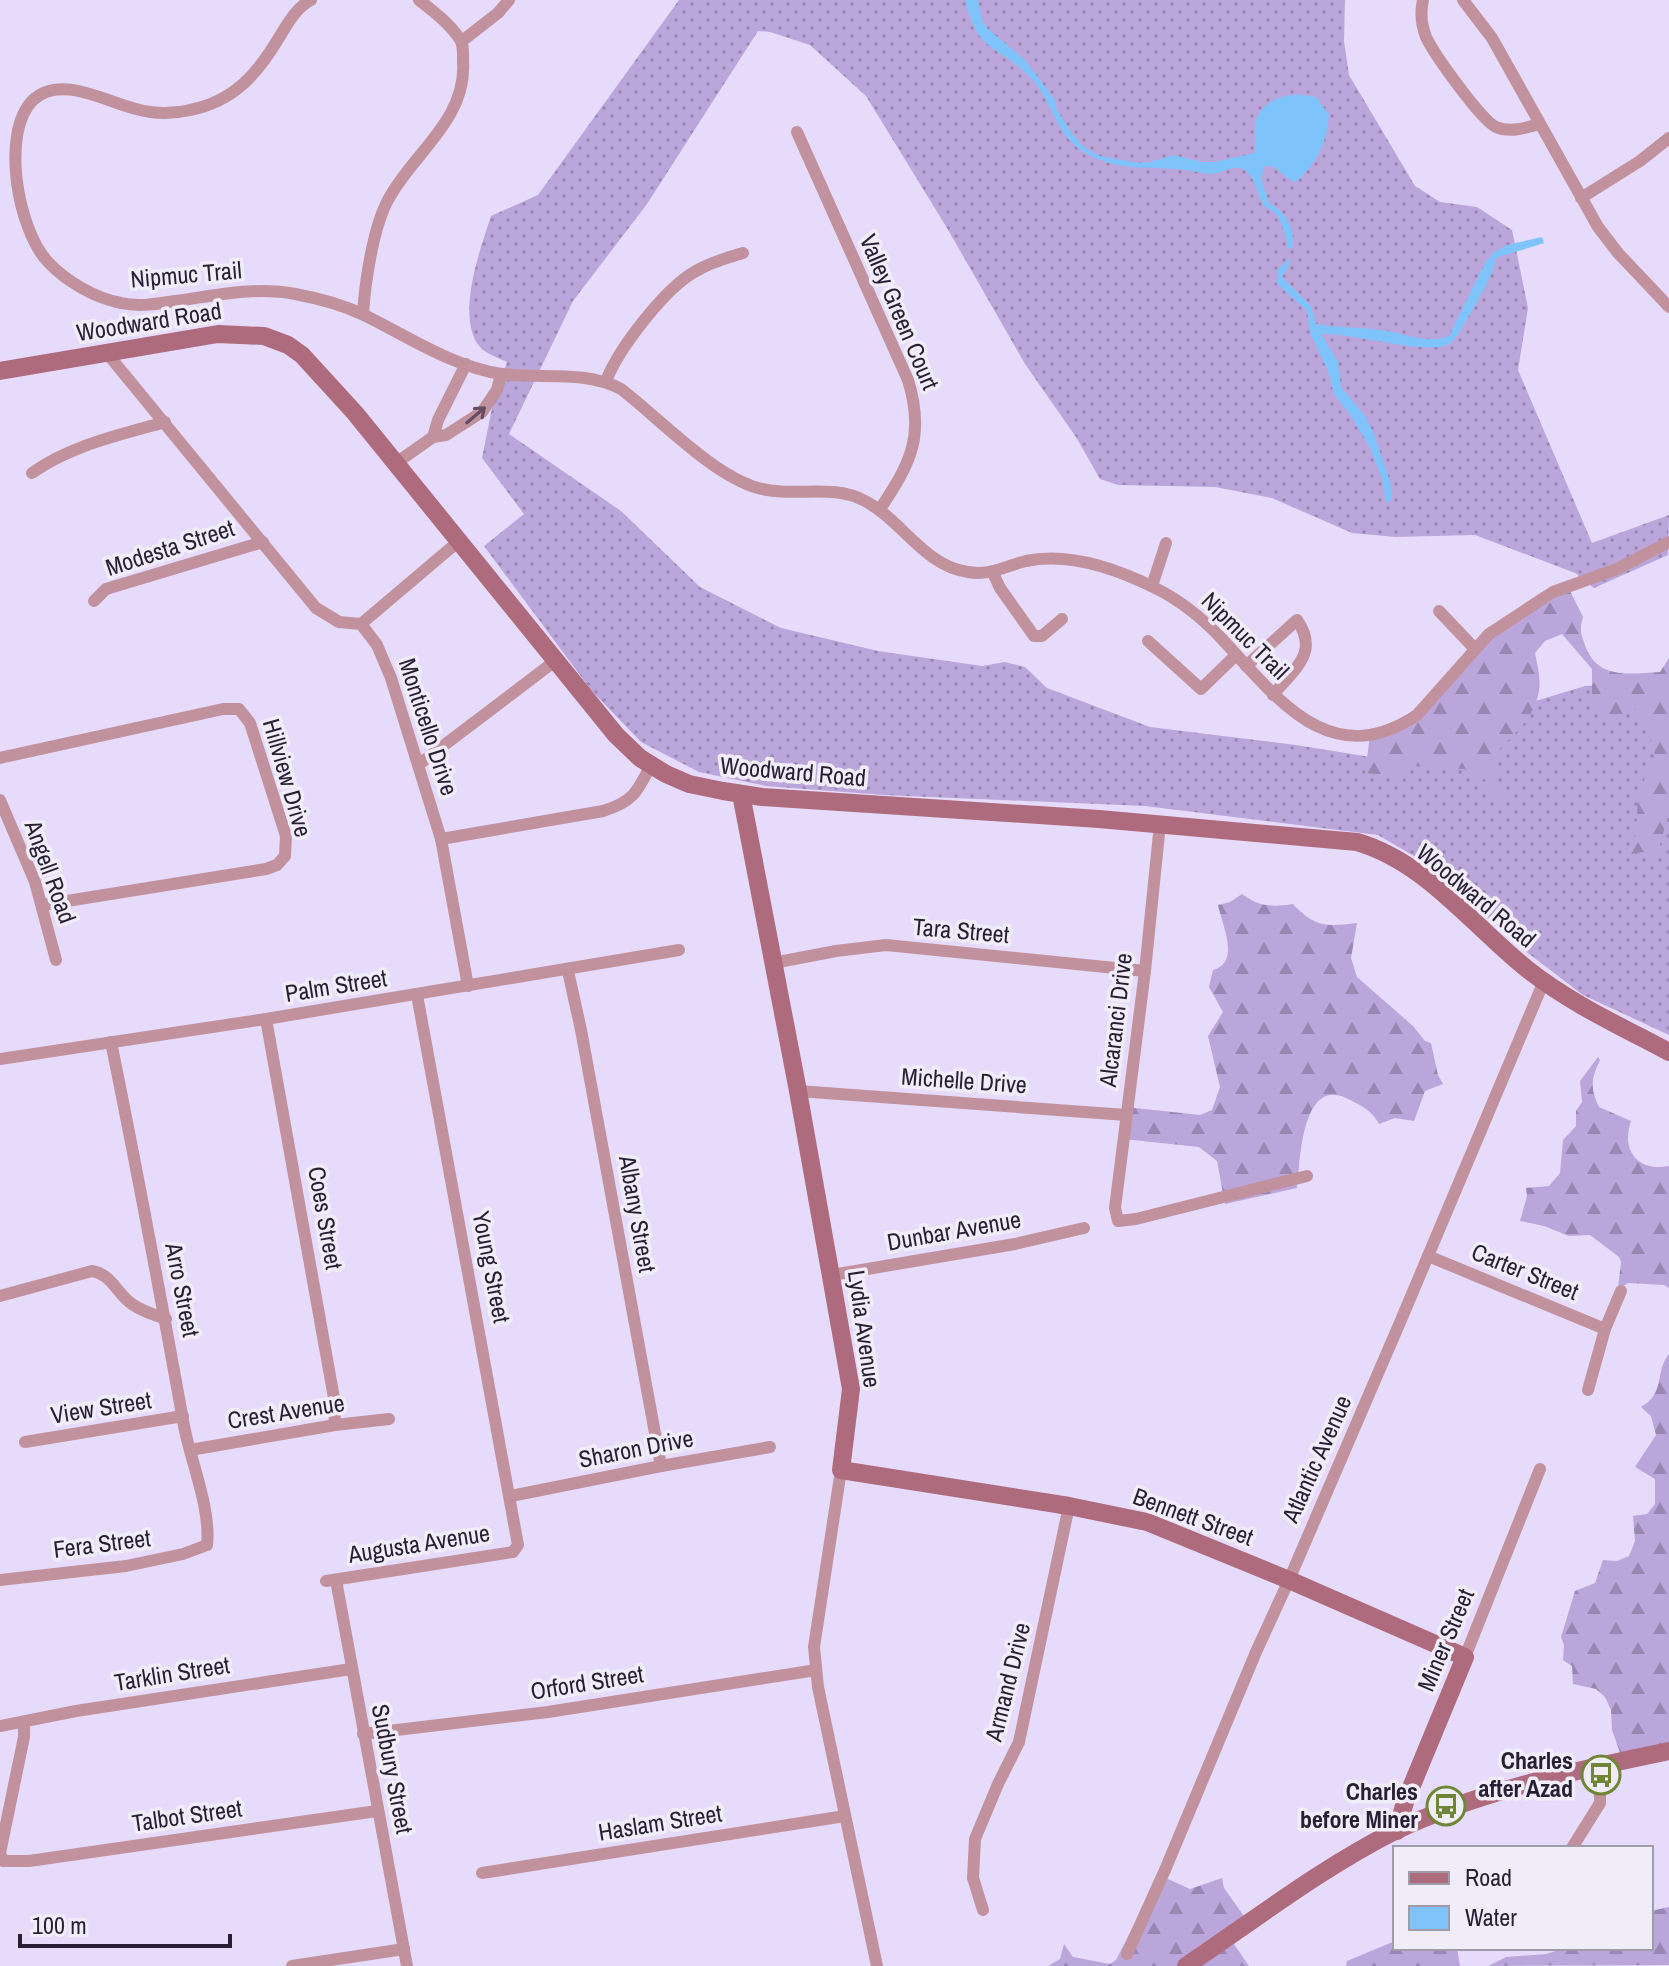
<svg xmlns="http://www.w3.org/2000/svg" width="1669" height="1966" font-family="'Archivo Narrow',sans-serif">
<style>
.grass{fill:url(#grass-dots)}
.forest{fill:url(#forest-firs)}
.water{fill:#7ec4fa}
.lines{fill:none;stroke-linecap:round;stroke-linejoin:round}
.street{stroke:#c1929e;stroke-width:12}
.secondary{stroke:#ae6b7d;stroke-width:18}
.oneway{stroke:#654d5e}
.labels{text-anchor:middle;stroke-width:7;stroke-linejoin:round;paint-order:stroke}
.street-label{font-size:24px;fill:#271f33;stroke:#f1edf8}
.poi-label{font-size:24px;font-weight:bold;fill:#271f33;stroke:#f1edf8;text-anchor:end}
</style>
<defs>
<pattern id="grass-dots" width="8" height="8" patternUnits="userSpaceOnUse" patternTransform="scale(2)"><rect width="8" height="8" fill="#bba6db"/><path d="M2 2h.1M6 6h.1" fill="none" stroke="#9887b2" stroke-width="1.8" stroke-linecap="round"/></pattern>
<pattern id="forest-firs" width="22" height="20" patternUnits="userSpaceOnUse" patternTransform="scale(2)"><rect width="22" height="20" fill="#bba6db"/><path d="M5 1l3.5 6h-7zM16 11l3.5 6h-7z" fill="#9887b2"/></pattern>
</defs>
<rect width="100%" height="100%" fill="#e7dbfb"/>
<path class="grass" d="M679 0H1345L1344 41 1349 75 1415 186 1440 202 1477 207 1512 230 1528 308 1518 370 1592 543 1669 515 1668 555 1594 588 1575 573 1475 535 1396 537 1352 533 1272 498 1215 487 1118 485 1100 479 1076 437 1025 364 947 228 866 96 810 45 770 32 758 31 647 204 573 301 509 434 621 511 700 587 781 628 878 651 982 666 1005 662 1025 667 1047 688 1150 727 1296 745 1395 761 1522 705 1585 686 1669 682V1035L1583 995 1524 950 1431 866 1378 835 1145 806 884 795 766 786 699 772 641 742 591 690 484 546 524 514 482 458 492 408 507 362C499 358 486 354 480 347 455 317 480 250 491 216L538 195Z"/>
<g class="forest">
<path d="M1567 585 1583 617C1580 628 1580 632 1584 642 1595 680 1627 674 1660 672L1669 658V812L1657 856 1642 852 1629 855C1640 831 1635 818 1639 794 1642 778 1658 763 1654 746 1652 740 1647 736 1645 730 1642 720 1643 716 1634 708L1612 719 1598 715 1592 700V669L1562 634 1545 641 1535 653C1538 669 1543 685 1536 702 1519 749 1465 747 1513 801L1494 797 1490 791V782L1464 769 1412 766 1402 781 1397 777 1380 778 1377 774 1365 773 1370 735 1414 712 1466 655Z"/>
<path d="M1242 894C1260 907 1271 907 1293 904 1314 927 1327 927 1357 923L1351 958 1357 977 1413 1026 1425 1041 1431 1043 1438 1075 1443 1084 1425 1091 1414 1121 1395 1118 1379 1124C1372 1110 1360 1105 1346 1098 1301 1077 1300 1164 1297 1188L1225 1204 1217 1161 1199 1147 1123 1139 1126 1107 1200 1115 1212 1110 1220 1087 1208 1036 1223 1012 1209 987 1213 970C1241 962 1222 925 1218 905L1230 902Z"/>
<path d="M1598 1057 1600 1060C1591 1079 1590 1088 1599 1107L1631 1121C1621 1150 1637 1172 1669 1166V1288L1664 1285 1628 1283 1618 1289 1621 1262 1619 1257 1590 1235 1569 1236 1544 1226 1520 1221 1527 1196 1526 1188 1549 1186 1560 1173 1563 1140 1576 1126V1111L1582 1102 1580 1081Z"/>
<path d="M1669 1354V1749L1623 1761 1612 1730 1611 1710 1605 1697 1596 1689 1573 1684 1572 1666 1563 1660 1564 1645 1561 1637 1575 1591 1595 1583 1603 1560 1617 1561 1629 1556 1635 1541 1633 1516 1647 1514 1655 1504V1479L1635 1467 1656 1435 1651 1416 1641 1407C1666 1393 1654 1373 1669 1354Z"/>
<polygon points="1159,1875 1190,1889 1222,1878 1224,1888 1246,1919 1227,1934 1249,1966 1048,1966 1060,1959 1064,1944 1073,1957 1110,1964 1116,1960"/>
<polygon points="1669,1907 1669,1965 1488,1966 1506,1957 1546,1954 1565,1948 1651,1948 1651,1911"/>
<polygon points="1395,1941 1395,1948 1457,1948 1460,1966 1346,1966 1347,1961"/>
</g>
<g class="water">
<path d="M965 0H978L982 20 988 29 1025 60 1055 100 1057 110 1071 132 1084 147 1100 156 1138 163 1151 162 1173 155 1202 162H1215L1254 153C1257 142 1253 131 1256 120 1263 97 1296 90 1317 98L1329 115C1327 143 1317 163 1296 182 1280 178 1278 162 1264 167L1261 179 1269 203C1285 211 1297 230 1292 248L1289 249C1285 239 1283 223 1277 215 1273 210 1266 209 1263 204 1256 193 1257 180 1246 171 1235 162 1223 174 1211 174 1199 173 1187 169 1175 169 1145 167 1120 170 1091 156 1053 137 1055 102 1029 76 996 43 978 54 965 0Z"/>
<path d="M1542 237 1544 243 1496 258C1492 277 1480 297 1470 314 1464 323 1458 338 1449 344 1428 356 1351 332 1321 334L1338 362 1341 387 1365 416 1373 432 1390 481 1392 499 1386 503 1382 478 1369 446 1353 419 1334 394 1328 371 1310 333 1307 310 1277 284V270L1290 258 1289 266 1282 277 1311 306 1316 324C1337 328 1359 327 1380 330 1404 332 1424 345 1449 336L1485 263 1494 252 1507 245Z"/>
</g>
<g class="lines">
<g class="street">
<path d="M311 0C297 7 288 23 280 36 258 73 235 101 190 110 173 114 154 114 136 109 106 102 61 74 33 100 0 133 18 230 48 262 67 282 95 298 121 303 139 307 157 304 175 301 214 296 255 286 295 294 317 298 343 305 364 315 407 336 453 367 502 374 542 379 585 370 621 389 659 418 712 475 758 488 793 498 832 483 865 501 903 521 924 566 968 572 990 576 1005 566 1026 561 1070 552 1117 569 1155 588 1180 600 1203 619 1222 639 1277 698 1330 773 1417 715L1489 634 1553 592 1617 569 1669 542"/>
<path d="M1423 0C1420 13 1421 24 1426 37 1434 54 1481 120 1496 127 1509 133 1526 128 1539 124"/>
<polyline points="1463,0 1492,38 1598,227 1618,253 1669,307"/>
<polyline points="462,41 498,13 509,0"/>
<path d="M797 132 908 380C925 435 911 463 880 509"/>
<polyline points="1581,198 1640,161 1669,138"/>
<path d="M363 314C365 282 373 228 388 200 412 154 467 120 463 62 463 54 464 44 459 38 449 23 433 11 419 0"/>
<polyline points="106,352 316,608 339,622 361,624"/>
<path d="M606 381C619 348 665 288 696 271 711 262 727 258 743 253"/>
<polyline points="433,437 438,420 466,364"/>
<polyline points="396,463 433,437 446,435 482,412 497,390 501,374"/>
<path d="M32 473C71 445 120 435 165 422"/>
<polyline points="993,573 1000,588 1034,636 1042,636 1062,619"/>
<polyline points="1152,586 1166,543"/>
<polyline points="94,601 106,589 263,542"/>
<polyline points="1439,611 1475,649"/>
<polyline points="361,624 377,645 391,678 441,839 468,986"/>
<polyline points="361,624 459,541"/>
<polyline points="1148,641 1201,689 1236,655"/>
<path d="M1246 666 1297 620C1320 653 1294 669 1273 695"/>
<polyline points="0,758 223,709 239,709 250,723 286,836 285,856 277,865 266,869 42,905"/>
<polyline points="418,765 555,661"/>
<polyline points="0,800 35,882 56,960"/>
<polyline points="1160,824 1145,971 1115,1208 1118,1221 1136,1219 1307,1176"/>
<path d="M441 839 603 811C633 802 637 792 651 765"/>
<polyline points="773,963 836,951 886,945 1145,971"/>
<polyline points="568,971 581,1030 661,1466"/>
<polyline points="266,1019 334,1398 335,1425"/>
<polyline points="0,1059 266,1019 679,950"/>
<polyline points="798,1091 1126,1115"/>
<polyline points="1428,1256 1605,1329"/>
<polyline points="832,1275 1015,1244 1084,1228"/>
<path d="M0 1296 92 1271C109 1274 114 1287 126 1299 136 1309 152 1314 166 1319"/>
<polyline points="1588,1390 1605,1329 1621,1291"/>
<polyline points="25,1442 183,1416"/>
<polyline points="190,1450 335,1425 389,1419"/>
<polyline points="841,1470 814,1647 818,1687 877,1966"/>
<polyline points="511,1496 661,1466 770,1447"/>
<path d="M0 1580 126 1566 183 1554 207 1545C211 1509 191 1462 184 1426 161 1298 137 1170 111 1042"/>
<polyline points="336,1580 407,1966"/>
<polyline points="326,1581 513,1552 518,1545 417,995"/>
<polyline points="1465,1657 1540,1469"/>
<polyline points="24,1722 24,1737 0,1853 3,1861 29,1861 377,1811"/>
<polyline points="0,1726 76,1711 351,1669"/>
<polyline points="363,1734 548,1712 816,1670"/>
<polyline points="1572,1848 1600,1803 1600,1767"/>
<polyline points="482,1873 845,1816"/>
<polyline points="983,1910 973,1878 975,1839 998,1784 1019,1742 1069,1506"/>
<polyline points="1127,1954 1165,1870 1256,1652 1289,1580 1401,1320 1544,981"/>
<polyline points="292,1966 404,1949"/>
</g>
<g class="secondary">
<path d="M0 371 218 334 264 336 288 345 302 355 355 413 616 735 640 758 666 774 689 784 723 791 762 797 1099 819 1357 842C1426 862 1473 926 1527 969 1570 1003 1620 1026 1669 1052"/>
<polyline points="741,794 798,1091 851,1389 841,1470 1069,1506 1147,1522 1289,1580 1465,1657 1405,1802 1397,1831"/>
<path d="M1186 1966C1253 1921 1323 1867 1395 1831 1476 1792 1581 1769 1669 1751"/>
</g>
</g>
<defs><path id="oneway-shaft" d="M-6 0H5M1.5-3L5.5 0L1.5 3" fill="none" stroke-width="1.6" stroke-linecap="round" stroke-linejoin="round" transform="scale(2)"/></defs>
<use class="oneway" href="#oneway-shaft" transform="translate(476 415) rotate(-40)"/>
<defs>
<g id="bus-ring" transform="scale(2)"><circle r="9.5" fill="#f1edf8" stroke="#708637" stroke-width="1.5"/><path d="M-5-6H5V4H4V6H2V4H-2V6H-4V4H-5ZM-3.5-4V0h7V-4ZM-3.5 1.2v1.5H-2V1.2ZM2 1.2v1.5H3.5V1.2Z" fill="#708637"/></g>
</defs>
<g fill-rule="evenodd">
<use href="#bus-ring" x="1601" y="1775"/>
<use href="#bus-ring" x="1446" y="1806"/>
</g>
<g class="labels">
<g class="street-label">
<text transform="translate(186 275) rotate(-5)" y="8">Nipmuc Trail</text>
<text transform="translate(899 312) rotate(67)" y="8">Valley Green Court</text>
<text transform="translate(149 322) rotate(-9)" y="8">Woodward Road</text>
<text transform="translate(170 548) rotate(-18)" y="8">Modesta Street</text>
<text transform="translate(1245 636) rotate(45)" y="8">Nipmuc Trail</text>
<text transform="translate(428 727) rotate(72)" y="8">Monticello Drive</text>
<text transform="translate(793 772) rotate(5)" y="8">Woodward Road</text>
<text transform="translate(287 778) rotate(74)" y="8">Hillview Drive</text>
<text transform="translate(50 872) rotate(70)" y="8">Angell Road</text>
<text transform="translate(1476 896) rotate(40)" y="8">Woodward Road</text>
<text transform="translate(961 931) rotate(5)" y="8">Tara Street</text>
<text transform="translate(336 986) rotate(-9)" y="8">Palm Street</text>
<text transform="translate(1116 1020) rotate(-83)" y="8">Alcaranci Drive</text>
<text transform="translate(964 1081) rotate(4)" y="8">Michelle Drive</text>
<text transform="translate(637 1214) rotate(80)" y="8">Albany Street</text>
<text transform="translate(325 1218) rotate(80)" y="8">Coes Street</text>
<text transform="translate(954 1231) rotate(-10)" y="8">Dunbar Avenue</text>
<text transform="translate(491 1267) rotate(79)" y="8">Young Street</text>
<text transform="translate(1525 1272) rotate(22)" y="8">Carter Street</text>
<text transform="translate(182 1290) rotate(79)" y="8">Arro Street</text>
<text transform="translate(864 1329) rotate(82)" y="8">Lydia Avenue</text>
<text transform="translate(101 1408) rotate(-9)" y="8">View Street</text>
<text transform="translate(286 1412) rotate(-9)" y="8">Crest Avenue</text>
<text transform="translate(636 1449) rotate(-11)" y="8">Sharon Drive</text>
<text transform="translate(1317 1459) rotate(-66)" y="8">Atlantic Avenue</text>
<text transform="translate(1193 1517) rotate(20)" y="8">Bennett Street</text>
<text transform="translate(102 1544) rotate(-7)" y="8">Fera Street</text>
<text transform="translate(419 1544) rotate(-9)" y="8">Augusta Avenue</text>
<text transform="translate(1446 1640) rotate(-67)" y="8">Miner Street</text>
<text transform="translate(172 1674) rotate(-9)" y="8">Tarklin Street</text>
<text transform="translate(1008 1682) rotate(-76)" y="8">Armand Drive</text>
<text transform="translate(587 1683) rotate(-9)" y="8">Orford Street</text>
<text transform="translate(392 1769) rotate(79)" y="8">Sudbury Street</text>
<text transform="translate(187 1816) rotate(-8)" y="8">Talbot Street</text>
<text transform="translate(660 1823) rotate(-9)" y="8">Haslam Street</text>
</g>
<g class="poi-label">
<text x="1573" y="1769">Charles<tspan x="1573" dy="28">after Azad</tspan></text>
<text x="1418" y="1800">Charles<tspan x="1418" dy="28">before Miner</tspan></text>
</g>
</g>
<rect x="1393" y="1846" width="260" height="104" fill="#f1edf8" stroke="#a09ba9" stroke-width="2"/>
<rect x="1409" y="1872" width="40" height="12" fill="#ae6b7d" stroke="#a09ba9" stroke-width="2"/>
<text x="1465" y="1886" font-size="24" fill="#271f33">Road</text>
<rect x="1409" y="1906" width="40" height="24" fill="#7ec4fa" stroke="#a09ba9" stroke-width="2"/>
<text x="1465" y="1926" font-size="24" fill="#271f33">Water</text>
<path d="M20 1934v12h210v-12" fill="none" stroke="#271f33" stroke-width="4"/>
<text x="32" y="1934" font-size="24" fill="#271f33" stroke="#f1edf8" stroke-width="6" paint-order="stroke">100 m</text>
</svg>
